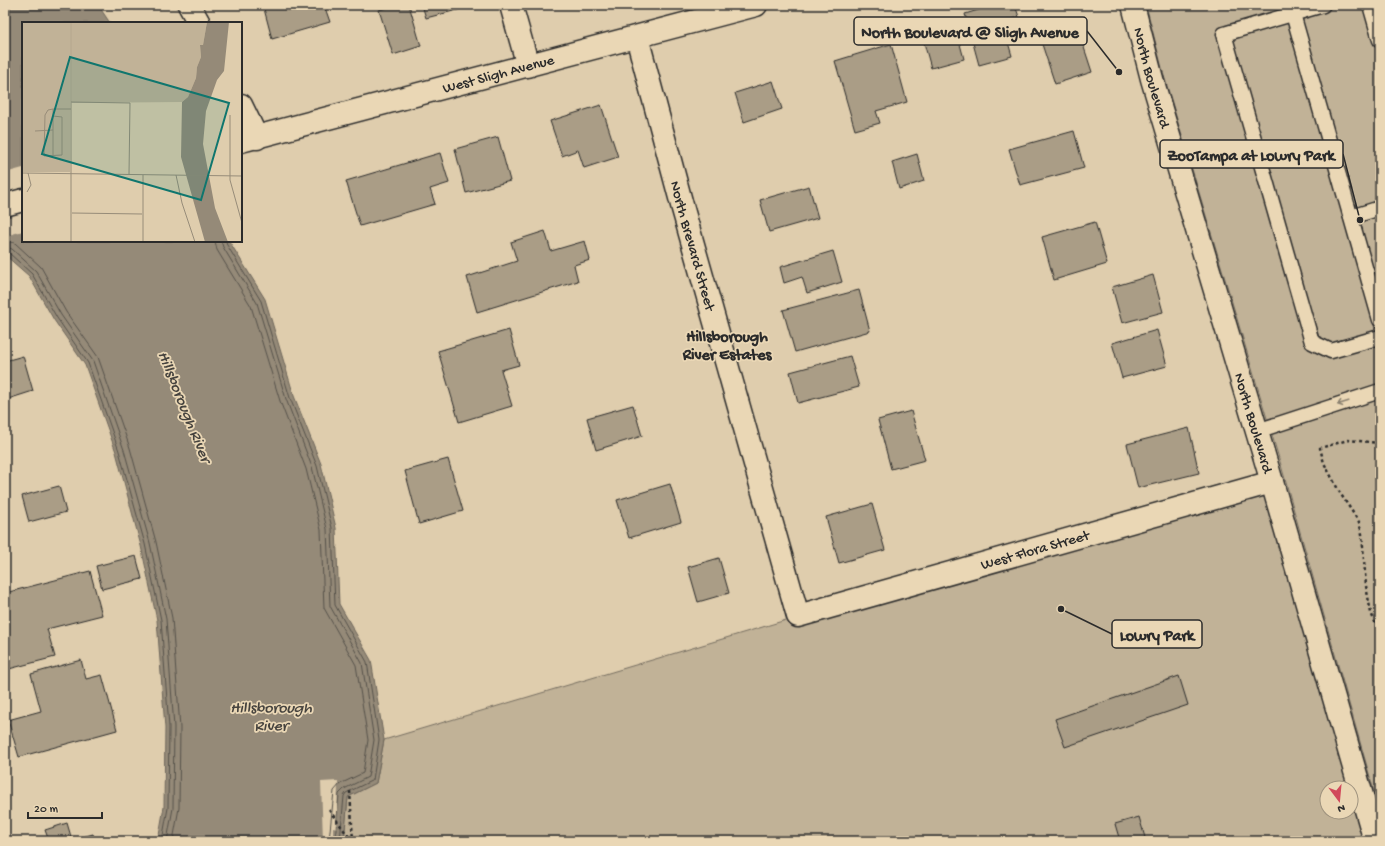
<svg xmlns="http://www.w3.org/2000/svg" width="1385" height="846" font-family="'Gochi Hand',sans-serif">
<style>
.green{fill:#c1b297;stroke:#766e61}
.water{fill:#958a78;stroke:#6b6459}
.pier{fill:#dfcdad}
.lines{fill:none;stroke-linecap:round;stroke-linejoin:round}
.shore{stroke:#55514a;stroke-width:1}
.building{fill:#aa9d86;stroke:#2b2b2b}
.service-casing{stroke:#2b2b2b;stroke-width:17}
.minor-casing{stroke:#2b2b2b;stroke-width:25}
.tertiary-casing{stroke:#2b2b2b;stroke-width:25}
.secondary-casing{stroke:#2b2b2b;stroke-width:25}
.path{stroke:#2b2b2b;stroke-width:2.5;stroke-dasharray:3 3;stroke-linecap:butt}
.service{stroke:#ead7b5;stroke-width:14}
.minor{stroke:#ead7b5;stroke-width:22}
.tertiary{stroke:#ead7b5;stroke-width:22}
.secondary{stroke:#ead7b5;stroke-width:22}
.oneway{stroke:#8a8170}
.labels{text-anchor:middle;stroke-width:3.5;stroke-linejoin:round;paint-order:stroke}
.street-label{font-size:15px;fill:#2b2b2b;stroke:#ead7b5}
.neighbourhood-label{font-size:16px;font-weight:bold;fill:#2b2b2b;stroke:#ead7b5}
.water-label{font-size:16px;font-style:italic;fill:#46433e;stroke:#ead7b5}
.inset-road{fill:none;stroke:#978c79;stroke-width:1}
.view{fill:#0f766e;fill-opacity:0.15;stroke:#0f766e;stroke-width:2}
.inset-edge{fill:none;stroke:#2b2b2b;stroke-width:2}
.leader{fill:none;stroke:#2b2b2b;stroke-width:1.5}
.callout-dot{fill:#2b2b2b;stroke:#ead7b5;stroke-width:1.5}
.callout{fill:#ead7b5;stroke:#2b2b2b;stroke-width:1.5}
.callout-label{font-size:16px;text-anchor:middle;font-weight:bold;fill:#2b2b2b}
</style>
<rect width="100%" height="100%" fill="#dfcdad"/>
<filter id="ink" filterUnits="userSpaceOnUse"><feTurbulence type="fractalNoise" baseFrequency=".025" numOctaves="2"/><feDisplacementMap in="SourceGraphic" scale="8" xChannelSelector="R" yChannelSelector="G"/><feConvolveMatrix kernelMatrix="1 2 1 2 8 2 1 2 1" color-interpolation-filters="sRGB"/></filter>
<g filter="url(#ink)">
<g class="green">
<polygon points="1146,5 1380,5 1380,812 1281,465 1164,76"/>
<polygon points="1262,478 1350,788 1327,788 1327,812 1351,812 1351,790 1366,841 344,841 348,797 376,783 384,740"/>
</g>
<polygon class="water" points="5,5 98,5 110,23 23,23 23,241 229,241 265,299 294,396 321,464 336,528 339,604 371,660 384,740 376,783 348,797 344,841 158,841 164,807 165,728 157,620 141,546 116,452 85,365 54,320 29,276 5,255"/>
<g class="pier">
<polygon points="23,168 23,231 5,236 5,173"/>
<polygon points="338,781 337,828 333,827 333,840 323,840 321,782"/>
</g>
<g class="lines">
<g class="shore">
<polyline points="5,241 15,243 41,267 66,312 98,357 130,448 156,542 172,618 180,728 179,808 173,841"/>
<polyline points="215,241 217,250 251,306 280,401 306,469 321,530 324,608 356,665 368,740 363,773 340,784 334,791 329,841"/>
<polyline points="221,241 223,247 257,303 286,399 312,467 327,529 330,606 362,663 374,740 368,777 344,789 339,794 335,841"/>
<polyline points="226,241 227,245 261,301 290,398 317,466 332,528 335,605 367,662 379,740 373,780 346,793 344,796 340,841"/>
<polyline points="5,247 12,249 36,271 61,315 93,361 124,450 150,543 166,619 174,727 173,808 167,841"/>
<polyline points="5,252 9,253 32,274 57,318 88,363 119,451 145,544 161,620 169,727 168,808 162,841"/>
</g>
</g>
<g class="building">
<polygon points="263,5 325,5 324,5 330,22 272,39"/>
<polygon points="396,5 409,5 421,46 393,55 379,10"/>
<polygon points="422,5 468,5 469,7 426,18"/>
<polygon points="995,5 1015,5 1019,17 1002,22 1012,56 979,65 965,14"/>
<polygon points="954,22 964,59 931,68 921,32"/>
<polygon points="1076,23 1092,72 1055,84 1039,35"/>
<polygon points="891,44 907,102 876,111 880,123 855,130 835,61"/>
<polygon points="773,81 782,109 744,122 735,93"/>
<polygon points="601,105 618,157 584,168 578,150 562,156 550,121"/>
<polygon points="1074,131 1084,168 1020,185 1009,149"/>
<polygon points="498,137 510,181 466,193 455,149"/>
<polygon points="440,153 449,183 430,189 435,204 360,226 346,181"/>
<polygon points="917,154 924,181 899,189 892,162"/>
<polygon points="809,186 818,218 769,232 760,200"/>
<polygon points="1095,222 1107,264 1054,280 1042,237"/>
<polygon points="545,231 551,251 585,241 590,260 574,265 578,281 477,312 467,277 517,261 511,242"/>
<polygon points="833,251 842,282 807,293 802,277 784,283 780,267"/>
<polygon points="1153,275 1163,312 1122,323 1112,287"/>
<polygon points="859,290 870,331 795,352 783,310"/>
<polygon points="509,330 519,365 501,370 512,406 459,422 438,351"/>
<polygon points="1157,330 1167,366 1122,378 1112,343"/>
<polygon points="23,356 33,391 5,400 5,361"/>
<polygon points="850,356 859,387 798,403 790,372"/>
<polygon points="633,405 642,436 596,450 587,418"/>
<polygon points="911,411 925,460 891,469 878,420"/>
<polygon points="1189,428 1199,473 1138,488 1127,444"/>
<polygon points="448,459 463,511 419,524 405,471"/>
<polygon points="670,484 681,522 629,538 617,500"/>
<polygon points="59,486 66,512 29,522 22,496"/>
<polygon points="872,504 885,550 839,563 826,517"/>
<polygon points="136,556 142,579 102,589 96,566"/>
<polygon points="719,558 729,593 698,602 688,567"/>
<polygon points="90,571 102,615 47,629 55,657 5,670 5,593"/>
<polygon points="81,660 86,679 102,675 117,730 19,757 8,720 41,711 31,674"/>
<polygon points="1179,676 1188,705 1065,747 1055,719"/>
<polygon points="1139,817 1146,841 1120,841 1115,824"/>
<polygon points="67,823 72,840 93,834 95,841 49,841 45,830"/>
</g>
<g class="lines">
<g class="service-casing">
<g id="service">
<polyline points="1323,5 1224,34 1312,342 1331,351 1380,337"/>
<polyline points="1370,5 1380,40"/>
<polyline points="1293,14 1380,320"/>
<polyline points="1351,217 1380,208"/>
<polyline points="1257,431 1380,391"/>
</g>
</g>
<g class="minor-casing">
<g id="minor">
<polyline points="189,5 199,23"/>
<polyline points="511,5 528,66"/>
<path id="s1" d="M637 37 683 209 798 616 1272 482"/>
<polyline points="241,105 257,138"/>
</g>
</g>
<g class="tertiary-casing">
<g id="tertiary">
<path id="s2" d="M1133 5 1152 79 1272 482 1375 841"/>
</g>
</g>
<g class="secondary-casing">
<g id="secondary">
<path id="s3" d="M241 141 756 5"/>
<polyline points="5,205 23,200"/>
</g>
</g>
<g class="path">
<polyline points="1380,443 1348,440 1320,448 1324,463 1340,493 1359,522 1362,534 1366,586 1371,613 1380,634"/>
<polyline points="350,791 353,841"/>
<polyline points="329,810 352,841"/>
</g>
<use href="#service" class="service"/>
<use href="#minor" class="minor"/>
<use href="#tertiary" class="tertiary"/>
<use href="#secondary" class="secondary"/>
</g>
<defs><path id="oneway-shaft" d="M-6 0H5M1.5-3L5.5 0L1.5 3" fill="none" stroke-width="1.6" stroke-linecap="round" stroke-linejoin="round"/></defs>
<use class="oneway" href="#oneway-shaft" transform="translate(1343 403) rotate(162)"/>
</g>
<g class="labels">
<g class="street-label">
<text dy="5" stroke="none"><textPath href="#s3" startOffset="266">West Sligh Avenue</textPath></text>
<text dy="5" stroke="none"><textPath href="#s2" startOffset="75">North Boulevard</textPath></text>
<text dy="5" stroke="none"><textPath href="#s1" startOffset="216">North Brevard Street</textPath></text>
<text dy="5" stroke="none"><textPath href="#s2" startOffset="435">North Boulevard</textPath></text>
<text dy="5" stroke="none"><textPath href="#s1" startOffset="847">West Flora Street</textPath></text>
</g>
<g class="neighbourhood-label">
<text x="727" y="341">Hillsborough<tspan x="727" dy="18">River Estates</tspan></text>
</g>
<g class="water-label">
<text transform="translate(186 406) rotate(68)" y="6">Hillsborough River</text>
<text x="271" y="712">Hillsborough<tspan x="271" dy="18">River</tspan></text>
</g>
</g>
<g transform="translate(22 22)">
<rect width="220" height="220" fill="#dfcdad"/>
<path d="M48 0V150H0V1ZM50 0H185L181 23H178L179 35 175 45 174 56 166 75 160 80 50 81Z" fill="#c1b297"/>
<path d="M185 0H207L202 49 195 58 184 89 181 122 193 186 206 220H183L159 135 160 80 166 75 174 56 175 45 179 35 178 23H181Z" fill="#958a78"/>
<path class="inset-road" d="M49 0V220M49 80 108 81 107 152M31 87V94L40 95V133L22 134 23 93 26 88 31 87H49M208 93V158L220 201M13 109 31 108M31 134V94M0 151 220 154M154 153 160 181 173 220M5 170 9 163 6 151M50 191 120 192M121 220V153"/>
<path class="view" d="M48 35 207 81 179 178 20 132Z"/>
<rect width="220" height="220" class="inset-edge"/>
</g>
<path class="leader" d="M1119 72L1087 31M1360 220L1343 154M1061 609L1112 634"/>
<g class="callout-dot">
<circle cx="1119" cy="72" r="4"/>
<circle cx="1360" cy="220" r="4"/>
<circle cx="1061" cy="609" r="4"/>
</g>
<g class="callout">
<rect x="854" y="17" width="233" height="28" rx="4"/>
<rect x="1160" y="140" width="183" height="28" rx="4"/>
<rect x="1112" y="620" width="90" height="28" rx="4"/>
</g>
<g class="callout-label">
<text x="970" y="37">North Boulevard @ Sligh Avenue</text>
<text x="1251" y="160">ZooTampa at Lowry Park</text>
<text x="1157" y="640">Lowry Park</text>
</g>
<rect width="1385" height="846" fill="none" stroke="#ead7b5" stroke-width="20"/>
<rect x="10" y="10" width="1365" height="826" fill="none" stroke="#2b2b2b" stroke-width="1.5" filter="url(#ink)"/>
<g transform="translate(1339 800) rotate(164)"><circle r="19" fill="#ead7b5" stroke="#9e927e"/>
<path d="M0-3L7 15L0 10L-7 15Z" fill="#d1495b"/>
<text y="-6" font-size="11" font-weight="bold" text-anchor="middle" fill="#2b2b2b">N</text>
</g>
<path d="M28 812v6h74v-6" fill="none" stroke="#2b2b2b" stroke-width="2"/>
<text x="34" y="812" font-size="12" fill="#2b2b2b" stroke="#ead7b5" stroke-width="3" paint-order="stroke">20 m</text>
</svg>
